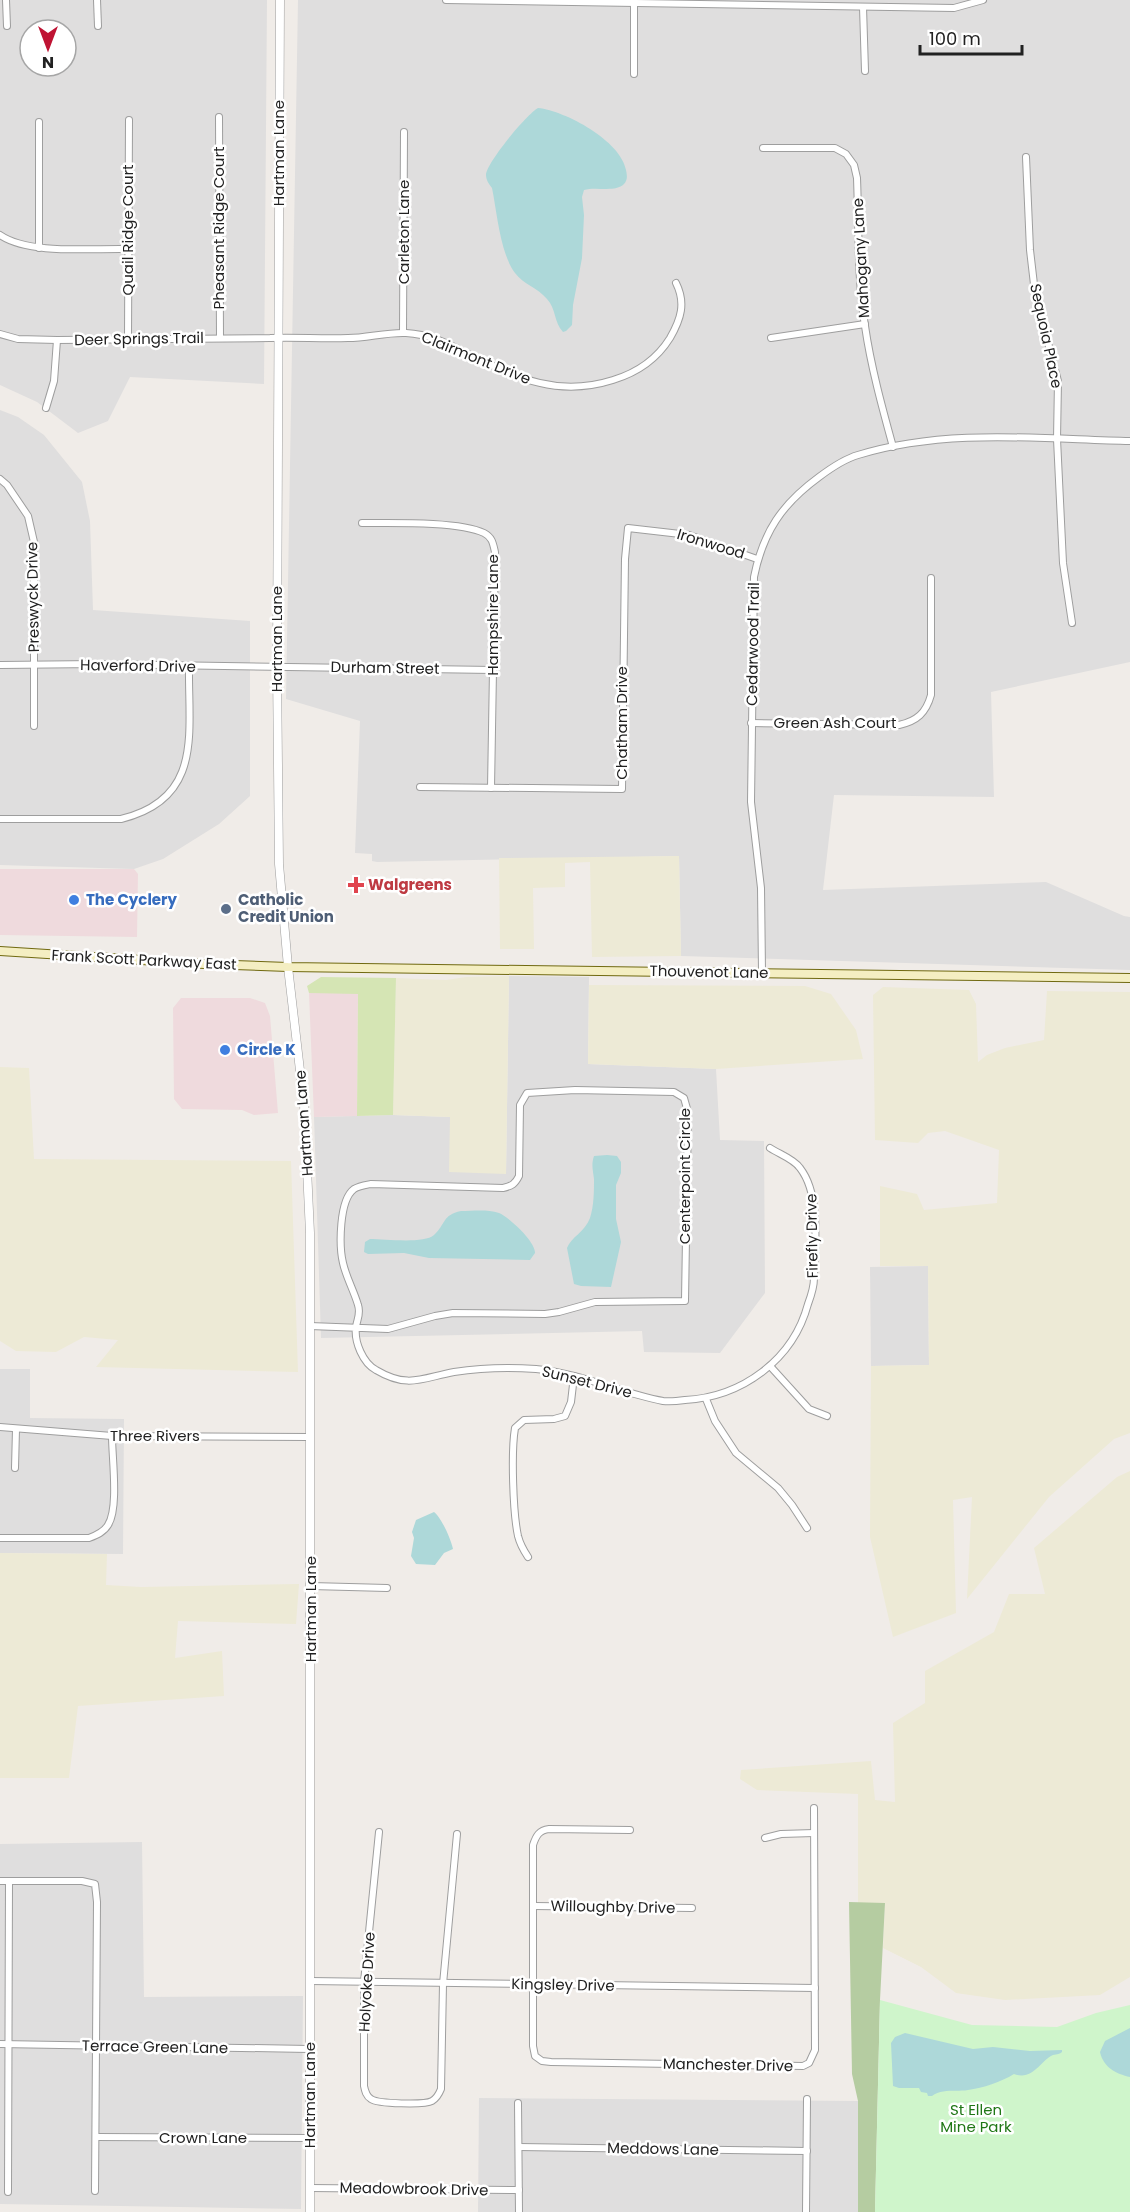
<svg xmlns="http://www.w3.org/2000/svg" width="1130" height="2212" font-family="Poppins,sans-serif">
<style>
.residential{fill:#dfdede;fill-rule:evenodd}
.commercial{fill:#efdadd}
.farmland{fill:#edead6}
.grass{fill:#d5e5b4}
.forest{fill:#b5cca1}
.park{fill:#cff5cb}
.water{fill:#add8d9}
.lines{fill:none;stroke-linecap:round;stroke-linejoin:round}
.minor-casing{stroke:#9e9e9e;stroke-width:8}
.tertiary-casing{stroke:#9e9e9e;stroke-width:9}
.secondary-casing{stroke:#706910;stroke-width:10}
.minor{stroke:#fff;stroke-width:6}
.tertiary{stroke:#fff;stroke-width:8}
.secondary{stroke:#f4eec2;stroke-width:8}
.health-dot{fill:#e0444e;stroke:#fff;stroke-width:2}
.shop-dot{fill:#3f7fe0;stroke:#fff;stroke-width:2}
.service-dot{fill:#5c6f8a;stroke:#fff;stroke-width:2}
.labels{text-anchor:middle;stroke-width:5;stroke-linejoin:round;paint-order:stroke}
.street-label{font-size:15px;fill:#212121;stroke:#fff}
.health-label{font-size:15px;font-weight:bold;fill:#be3a42;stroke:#fff;text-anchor:start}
.shop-label{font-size:15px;font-weight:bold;fill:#366cbe;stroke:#fff;text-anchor:start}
.service-label{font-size:15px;font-weight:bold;fill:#4e5e75;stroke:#fff;text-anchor:start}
.park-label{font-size:15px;fill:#207716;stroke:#fff}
</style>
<rect width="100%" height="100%" fill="#f0ece8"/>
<g class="residential">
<path d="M0 0H267L264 384 130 377 108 421 78 433 37 402 0 385ZM30 30H66V66H30Z"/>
<polygon points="298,0 1130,0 1130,662 991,692 994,797 834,795 823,890 1046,882 1124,916 1130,917 1130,970 681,956 679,856 377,862 372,861 372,854 355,853 360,721 286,699"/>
<polygon points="0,410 18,417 44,435 82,482 90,521 93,610 250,621 250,796 219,824 163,859 134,869 0,865"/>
<polygon points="509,976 589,977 588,1064 716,1069 720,1140 764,1141 765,1293 720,1353 644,1352 642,1331 321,1338 314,1117 393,1115 451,1117 506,1173"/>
<polygon points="928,1266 929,1365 871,1366 870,1267"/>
<polygon points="0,1369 30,1369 30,1418 124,1419 123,1554 0,1553"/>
<polygon points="142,1842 144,1997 303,1996 301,2209 0,2204 0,1844"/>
<polygon points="479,2098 858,2101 858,2212 478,2212"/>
</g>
<g class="commercial">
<polygon points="0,869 134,869 138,874 137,937 0,935"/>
<polygon points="309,993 358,993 357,1116 314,1117"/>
<polygon points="181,998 250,998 265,1003 270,1016 278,1113 254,1115 242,1110 182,1109 174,1099 173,1008"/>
</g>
<g class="farmland">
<polygon points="679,856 681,956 592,957 590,862 565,863 565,887 533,888 534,949 500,949 499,858"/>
<polygon points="509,976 506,1174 449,1172 450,1117 393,1115 396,978 446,980 466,977"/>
<polygon points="589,985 805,986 831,994 856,1030 863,1059 716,1069 588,1064"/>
<polygon points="883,987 969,990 976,1004 978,1062 987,1055 1005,1048 1044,1040 1047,991 1130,992 1130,1433 1114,1439 1049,1497 967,1599 972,1497 953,1500 956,1613 893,1637 870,1537 871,1366 929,1365 928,1266 880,1266 880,1186 917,1194 924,1210 997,1203 999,1150 945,1131 928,1133 918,1143 875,1140 873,995"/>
<polygon points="0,1067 29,1068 34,1159 291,1161 298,1372 96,1367 118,1340 84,1337 56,1352 16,1351 0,1341"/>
<polygon points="1130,1471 1130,1977 1100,1995 1005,2000 956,1993 921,1967 883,1948 885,1903 858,1903 858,1794 757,1790 740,1779 741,1770 871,1761 875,1800 895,1802 893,1723 925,1703 925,1671 994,1632 1009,1594 1045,1594 1034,1548 1117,1477"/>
<polygon points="0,1553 107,1554 106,1585 141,1587 299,1584 296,1624 178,1621 175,1658 222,1651 224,1696 78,1706 69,1778 0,1778"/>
</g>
<polygon class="grass" points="321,977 396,978 393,1115 357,1116 358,994 309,993 307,986"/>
<polygon class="forest" points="849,1902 885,1903 880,2000 875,2212 858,2212 858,2101 852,2074"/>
<polygon class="park" points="880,2000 972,2025 1057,2027 1096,2013 1130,2005 1130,2212 875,2212"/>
<g class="water">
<path d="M538 108C566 111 621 141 626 170 627 175 628 180 624 184 615 193 596 186 584 190L582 197 584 215 582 258 573 305 572 325 566 331 563 332C554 323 556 308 547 299 538 288 523 284 515 273 500 253 497 212 492 188 489 184 486 180 486 175 486 163 527 114 538 108Z"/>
<path d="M607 1155 617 1156 621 1162V1173L616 1185V1219L621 1242 611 1287 581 1286 574 1284 567 1248C571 1237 585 1232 590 1218 594 1206 594 1191 594 1179 593 1170 591 1165 594 1156Z"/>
<path d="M461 1211C473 1211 487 1209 499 1213 509 1217 536 1242 535 1253L530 1260 429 1258 404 1253 368 1254 364 1252 365 1242 370 1239C385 1239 424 1244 434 1235 446 1224 442 1215 461 1211Z"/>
<path d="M434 1512C441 1517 451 1539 453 1549L444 1553 435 1565 416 1564 411 1556 414 1538 412 1532 416 1520Z"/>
<path d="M1130 2028V2077C1116 2074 1103 2067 1100 2052L1105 2041Z"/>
<path d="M905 2033 973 2049 993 2047 1030 2051 1062 2050V2052C1060 2054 1057 2054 1053 2055 1040 2061 1033 2081 1014 2074 1001 2082 983 2088 968 2090 957 2092 942 2088 932 2096H928L927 2093 921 2092 919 2088H899L893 2086 891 2043 895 2037Z"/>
</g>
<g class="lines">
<g class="minor-casing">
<g id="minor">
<polyline points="6,0 7,26"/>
<polyline points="97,0 98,26"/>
<polyline points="446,0 954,8 983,0"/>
<polyline points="863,7 865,71"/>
<polyline points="634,74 634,1"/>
<polyline points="219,117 220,338"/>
<polyline points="39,122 39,248"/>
<path d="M763 148H835L846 154 854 165 857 178C859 227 857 277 865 326 871 367 882 407 893 447"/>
<polyline points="1026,157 1030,250 1035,293 1058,381 1057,439 1063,563 1072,623"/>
<path d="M0 235C29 255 92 248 128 249"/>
<polyline points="403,333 404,132"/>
<path d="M0 334 18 339 57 340C128 339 199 338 270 338 296 337 322 339 348 338 367 338 387 332 406 333 428 334 447 343 466 353 516 377 556 398 613 380 636 373 657 359 670 338 681 319 686 303 676 283"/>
<polyline points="771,338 865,324"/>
<polyline points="128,339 129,120"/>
<polyline points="46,408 54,381 57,340"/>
<polyline points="0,479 7,485 28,516 34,542 34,726"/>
<path d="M362 523C391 523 460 521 484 533 492 537 493 543 495 552L491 788"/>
<polyline points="0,665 97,664 493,670"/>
<path d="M751 723 899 725C917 721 926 713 931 695V578"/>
<polyline points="420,787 622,789 625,559 628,528 689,535 757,559"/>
<path d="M0 819H121C204 799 188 732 189 666"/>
<path d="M762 972 761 888 751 802 754 577C763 532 782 504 819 477 831 468 844 459 858 455 946 428 1040 439 1130 441"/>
<path d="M310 1326 388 1329 435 1316 453 1313 545 1314 559 1312 595 1302 685 1301 688 1112 684 1098 674 1092 575 1090 527 1093 520 1105 519 1176C515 1184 512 1186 503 1188L371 1184C366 1185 359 1186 354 1189 339 1200 339 1246 343 1263 346 1277 354 1291 358 1305 361 1314 357 1319 356 1327 354 1342 363 1363 376 1370 408 1389 422 1378 454 1372 480 1368 509 1367 536 1369 580 1373 620 1393 663 1401 670 1402 678 1401 685 1400 742 1397 793 1360 808 1304 811 1296 814 1287 814 1278 815 1245 821 1195 800 1168 794 1159 779 1154 770 1148"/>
<polyline points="770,1366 809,1409 827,1416"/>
<polyline points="706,1399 715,1421 736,1453 778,1488 792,1505 807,1528"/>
<polyline points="0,1427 112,1436 310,1437"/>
<polyline points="15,1468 16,1429"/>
<path d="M0 1538H89C97 1535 104 1532 108 1525 119 1508 112 1458 112 1436"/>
<path d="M528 1557C524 1551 520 1544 518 1536 513 1513 511 1452 515 1428L524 1420 554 1419 565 1416 571 1402 574 1376"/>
<polyline points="311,1586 387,1588"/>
<path d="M630 1830 549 1829C539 1830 536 1836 533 1845V2046L535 2056 542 2061 551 2062 803 2066 809 2063 815 2050 814 1808"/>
<path d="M379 1832 364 1982V2086C365 2091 366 2096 371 2099 378 2104 425 2105 432 2101 437 2098 439 2094 441 2089L443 1984 457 1834"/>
<polyline points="765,1838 781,1834 814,1833"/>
<polyline points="0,1881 82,1881 95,1884 97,1902 95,2191"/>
<polyline points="534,1906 692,1908"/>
<polyline points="310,1981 815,1988"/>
<polyline points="0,2044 309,2049"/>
<polyline points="518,2103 519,2212"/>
<polyline points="96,2137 310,2138"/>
<polyline points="519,2147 807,2151"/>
<polyline points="310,2188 519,2190"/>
<polyline points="8,2192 9,1882"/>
<polyline points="806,2212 807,2099"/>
</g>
</g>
<g class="tertiary-casing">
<polyline id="tertiary" points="280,0 277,668 279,864 288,967 304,1105 310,1233 310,2212"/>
</g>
<g class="secondary-casing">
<polyline id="secondary" points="0,951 204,964 288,967 1130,978"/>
</g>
<use href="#minor" class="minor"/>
<use href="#tertiary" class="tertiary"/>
<use href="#secondary" class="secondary"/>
</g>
<path class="health-dot" d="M353 876h6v6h6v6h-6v6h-6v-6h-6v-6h6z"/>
<g class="shop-dot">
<circle cx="74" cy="900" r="6"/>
<circle cx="225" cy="1050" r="6"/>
</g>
<circle class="service-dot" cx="226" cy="909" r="6"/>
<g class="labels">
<g class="street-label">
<text transform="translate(279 153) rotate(-90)" y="5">Hartman Lane</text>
<text transform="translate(219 228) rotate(-90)" y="5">Pheasant Ridge Court</text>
<text transform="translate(128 230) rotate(-90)" y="5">Quail Ridge Court</text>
<text transform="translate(404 232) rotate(-90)" y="5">Carleton Lane</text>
<text transform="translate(861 258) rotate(-93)" y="5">Mahogany Lane</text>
<text transform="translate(1046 336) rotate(78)" y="5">Sequoia Place</text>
<text transform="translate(139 339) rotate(-1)" y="5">Deer Springs Trail</text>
<text transform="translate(476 358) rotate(22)" y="5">Clairmont Drive</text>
<text transform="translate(711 544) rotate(17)" y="5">Ironwood</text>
<text transform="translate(33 597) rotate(-91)" y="5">Preswyck Drive</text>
<text transform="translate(493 615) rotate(-90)" y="5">Hampshire Lane</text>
<text transform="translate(277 639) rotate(-90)" y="5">Hartman Lane</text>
<text transform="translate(753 644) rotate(-89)" y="5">Cedarwood Trail</text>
<text transform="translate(138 666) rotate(1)" y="5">Haverford Drive</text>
<text transform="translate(385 668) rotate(1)" y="5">Durham Street</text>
<text transform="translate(622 723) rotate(-90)" y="5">Chatham Drive</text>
<text x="835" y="728">Green Ash Court</text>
<text transform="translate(144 960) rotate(3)" y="5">Frank Scott Parkway East</text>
<text transform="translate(709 972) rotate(1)" y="5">Thouvenot Lane</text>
<text transform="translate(304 1123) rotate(-94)" y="5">Hartman Lane</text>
<text transform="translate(685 1176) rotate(-90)" y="5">Centerpoint Circle</text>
<text transform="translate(812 1236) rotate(-91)" y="5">Firefly Drive</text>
<text transform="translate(587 1382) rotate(14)" y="5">Sunset Drive</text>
<text x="155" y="1441">Three Rivers</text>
<text transform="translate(311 1609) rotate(-90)" y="5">Hartman Lane</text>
<text transform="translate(613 1907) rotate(1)" y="5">Willoughby Drive</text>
<text transform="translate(367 1982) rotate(-87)" y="5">Holyoke Drive</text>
<text transform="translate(563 1985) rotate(1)" y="5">Kingsley Drive</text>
<text transform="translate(155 2047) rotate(1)" y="5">Terrace Green Lane</text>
<text transform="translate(728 2065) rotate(1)" y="5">Manchester Drive</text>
<text transform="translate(310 2095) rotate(-90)" y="5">Hartman Lane</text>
<text x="203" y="2143">Crown Lane</text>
<text transform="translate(663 2149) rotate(1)" y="5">Meddows Lane</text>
<text transform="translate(414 2189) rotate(1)" y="5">Meadowbrook Drive</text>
</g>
<g class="health-label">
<text x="368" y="890">Walgreens</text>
</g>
<g class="shop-label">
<text x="86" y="905">The Cyclery</text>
<text x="237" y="1055">Circle K</text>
</g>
<g class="service-label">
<text x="238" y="905">Catholic<tspan x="238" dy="17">Credit Union</tspan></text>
</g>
<g class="park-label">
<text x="976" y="2115">St Ellen<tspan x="976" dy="17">Mine Park</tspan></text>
</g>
</g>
<g transform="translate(48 48) rotate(180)"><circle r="28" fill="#ffffff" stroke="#a6a6a6" stroke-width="1.5"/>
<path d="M0-4.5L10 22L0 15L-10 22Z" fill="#bf1333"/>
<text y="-9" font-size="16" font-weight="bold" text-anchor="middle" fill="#212121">N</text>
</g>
<path d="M920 45v9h102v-9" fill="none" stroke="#212121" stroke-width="3"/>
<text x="929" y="45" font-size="18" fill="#212121" stroke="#ffffff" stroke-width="4.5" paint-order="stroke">100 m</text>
</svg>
